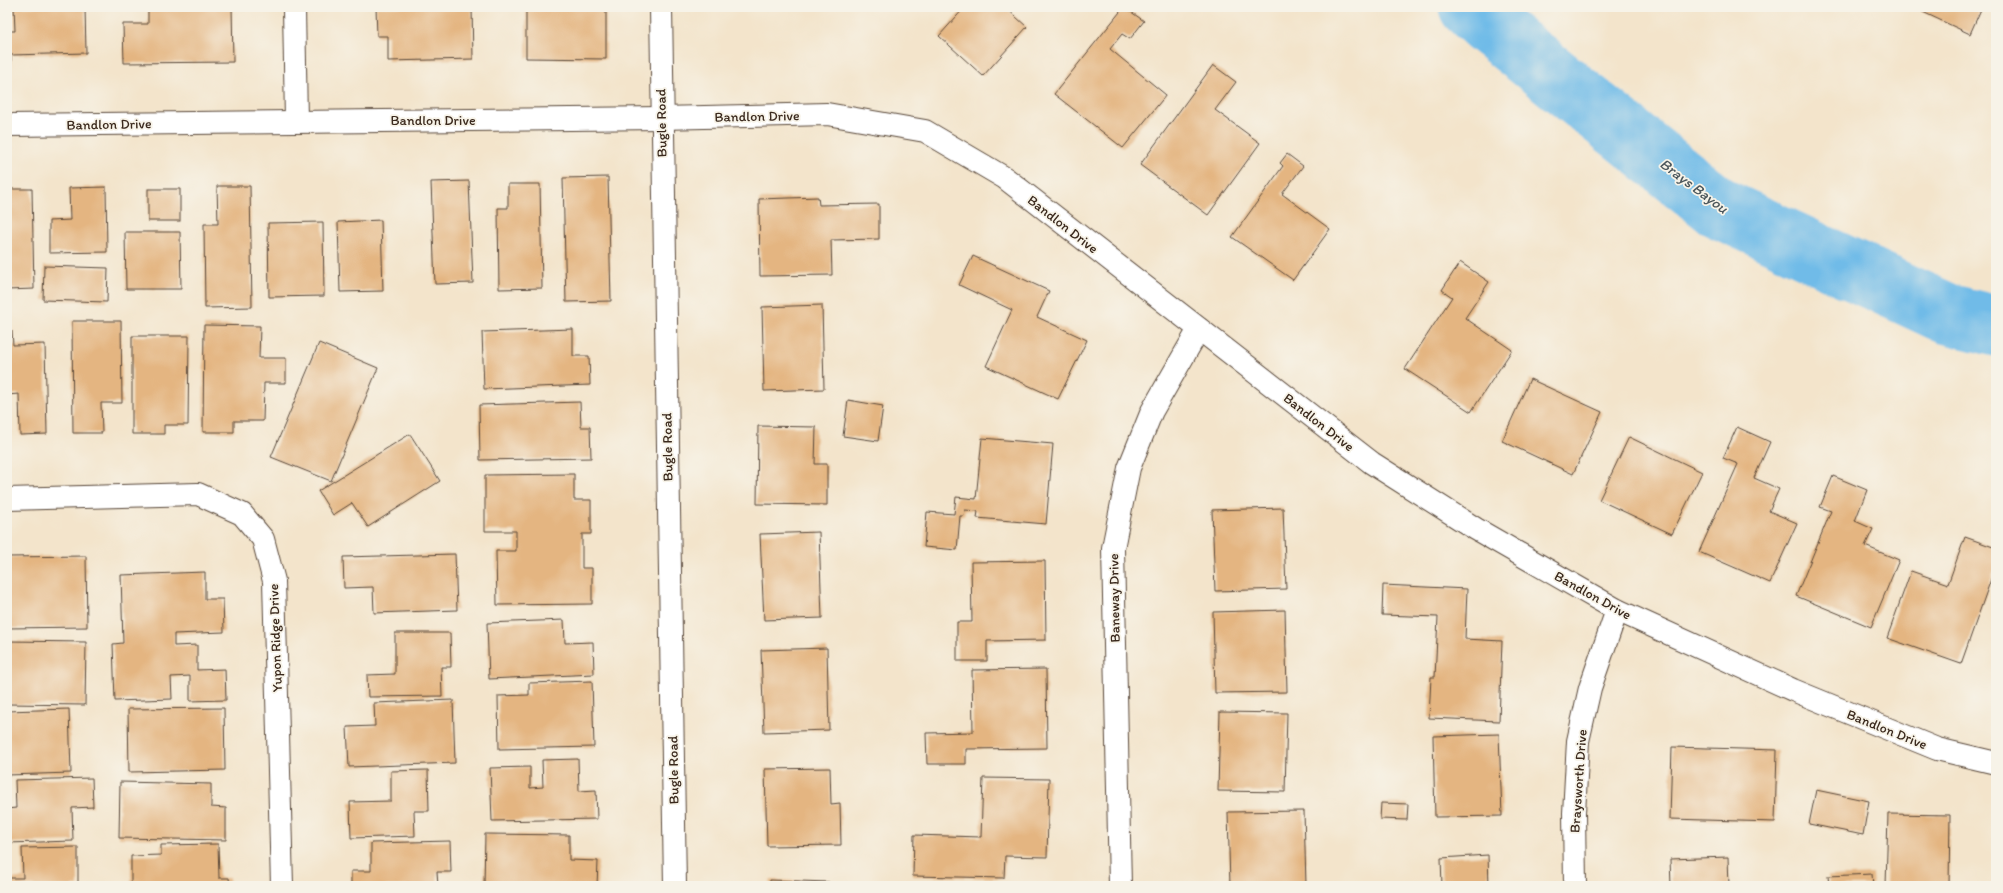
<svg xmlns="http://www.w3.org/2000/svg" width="2003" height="893" font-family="Itim,sans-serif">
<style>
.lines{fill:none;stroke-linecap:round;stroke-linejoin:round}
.river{stroke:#6fbbe8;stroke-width:61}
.building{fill:#e4b581}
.minor-casing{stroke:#574638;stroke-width:24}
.minor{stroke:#fff;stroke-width:22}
.labels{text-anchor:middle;stroke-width:3.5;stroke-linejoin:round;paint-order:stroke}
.street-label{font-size:14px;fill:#3b2a1e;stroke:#f7f3e8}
.water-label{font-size:15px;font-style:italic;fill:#4b565b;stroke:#f7f3e8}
</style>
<rect width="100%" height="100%" fill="#f7f3e8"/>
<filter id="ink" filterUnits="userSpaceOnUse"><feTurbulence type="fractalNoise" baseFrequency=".025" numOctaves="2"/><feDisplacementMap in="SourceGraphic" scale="8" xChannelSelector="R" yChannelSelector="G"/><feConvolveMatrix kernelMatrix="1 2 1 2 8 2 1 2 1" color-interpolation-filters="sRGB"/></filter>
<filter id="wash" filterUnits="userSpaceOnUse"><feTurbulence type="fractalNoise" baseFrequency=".012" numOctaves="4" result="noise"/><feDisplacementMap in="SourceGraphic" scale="16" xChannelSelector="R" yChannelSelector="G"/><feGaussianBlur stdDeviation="0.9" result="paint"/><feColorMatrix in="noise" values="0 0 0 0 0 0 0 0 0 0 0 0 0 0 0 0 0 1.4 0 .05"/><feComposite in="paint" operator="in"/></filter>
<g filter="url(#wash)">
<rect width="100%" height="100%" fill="#f3e4cb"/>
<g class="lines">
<polyline class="river" points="1469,7 1486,23 1719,208 1948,314 1996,326"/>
</g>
<g id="blocks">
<g class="building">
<polygon points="14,7 85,7 86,53 11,55 11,67 7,67 7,31 15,31"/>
<polygon points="148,7 232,7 233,62 124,63 123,24 148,24"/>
<polygon points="376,7 472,7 473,59 388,61 388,36 377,36"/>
<polygon points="526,7 606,7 606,59 526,58"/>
<polygon points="965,7 1005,7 1027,27 983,76 939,36"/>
<polygon points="1124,7 1144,21 1130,39 1122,34 1110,49 1166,95 1123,148 1054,94"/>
<polygon points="1912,7 1982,7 1970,34"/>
<polygon points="1213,65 1236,82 1215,110 1260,143 1208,215 1140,165"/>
<polygon points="1287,154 1303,166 1282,194 1330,229 1293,280 1232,237 1283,166 1280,163"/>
<polygon points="608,177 611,301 566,302 563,178"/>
<polygon points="469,181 473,283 435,284 431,182"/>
<polygon points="508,184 540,184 542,288 499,289 498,208 508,208"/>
<polygon points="217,186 250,186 252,307 205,308 204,224 218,224"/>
<polygon points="106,187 107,252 49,253 49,221 70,220 69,188"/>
<polygon points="7,189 32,189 34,289 7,290"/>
<rect x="148" y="189" width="32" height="32"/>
<polygon points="818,197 819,205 879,204 879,239 831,240 832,275 760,276 759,199"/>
<polygon points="381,220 383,291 340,292 338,222"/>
<polygon points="323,222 324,296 269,297 268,223"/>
<polygon points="125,232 180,232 181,289 126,289"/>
<polygon points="973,256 1049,291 1037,317 1087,340 1058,399 986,366 1012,310 959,285"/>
<polygon points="1460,262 1489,282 1465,318 1512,350 1471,412 1405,369 1452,297 1442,290"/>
<polygon points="44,266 108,268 107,302 43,300"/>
<polygon points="822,305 824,389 764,391 762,307"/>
<polygon points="72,321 121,321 122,403 101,403 102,433 73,433"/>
<polygon points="204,325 260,326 259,358 286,358 286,383 264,383 263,421 234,421 234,432 203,432"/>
<polygon points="573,329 573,356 589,356 590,385 484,389 482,332"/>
<polygon points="7,331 12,331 13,345 45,344 47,434 20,435 19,394 7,395"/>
<polygon points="132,336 189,336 188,425 164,425 164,434 132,434"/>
<polygon points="319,343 378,368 331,481 271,457"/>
<polygon points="1530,379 1602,412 1573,474 1502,441"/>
<polygon points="848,400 883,406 878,441 843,436"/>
<polygon points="580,402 581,427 590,427 591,458 480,460 479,405"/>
<polygon points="758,426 816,427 815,464 827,464 827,505 757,504"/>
<polygon points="1737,427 1770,442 1754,478 1779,489 1769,511 1797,523 1770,583 1699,552 1738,464 1723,458"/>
<polygon points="410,434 440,481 368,527 352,503 333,515 318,491"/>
<polygon points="1629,437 1702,472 1672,534 1599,500"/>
<polygon points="982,438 1053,444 1046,524 977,518 978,511 965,510 964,516 960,516 957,550 924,547 927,512 954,514 956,497 976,499"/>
<polygon points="574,474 574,500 591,500 591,534 582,534 582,568 592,568 592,604 497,605 496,551 516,551 516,531 485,531 485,475"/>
<polygon points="1833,476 1867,490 1855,521 1873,529 1865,546 1899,560 1871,627 1796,596 1831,511 1820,507"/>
<polygon points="1283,508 1286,589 1215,591 1212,510"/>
<polygon points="819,532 822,618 764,620 760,534"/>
<polygon points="1965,537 1996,548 1996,565 1961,664 1887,638 1911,571 1948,584"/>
<polygon points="455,554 457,610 374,613 373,587 344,588 343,557"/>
<polygon points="86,556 87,627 7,628 7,557"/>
<polygon points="1045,561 1046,640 987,641 987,661 957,661 957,622 972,622 971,562"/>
<polygon points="205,572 205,599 223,599 224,632 174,634 174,646 197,645 197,670 225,669 226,700 190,701 190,676 171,677 172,699 115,701 113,644 123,643 121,575"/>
<polygon points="1383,585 1467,589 1465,639 1502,641 1499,721 1429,718 1431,677 1435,677 1438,617 1382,615"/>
<polygon points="1285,610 1287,692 1215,693 1213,612"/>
<polygon points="564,620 565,643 593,642 594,674 489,679 487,623"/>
<polygon points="395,633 450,633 451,667 441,667 442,696 368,697 367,675 395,674"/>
<polygon points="7,641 86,642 85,705 7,704"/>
<polygon points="827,648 829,730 764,732 761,650"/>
<polygon points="1046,669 1047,748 966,749 966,764 927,764 926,733 973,732 972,670"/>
<polygon points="592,681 594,747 499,749 498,696 529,695 529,683"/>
<polygon points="453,700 455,763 349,767 347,727 375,726 374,703"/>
<polygon points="224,708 225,770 129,772 128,709"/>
<polygon points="69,709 71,773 7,775 7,711"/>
<polygon points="1220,712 1287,713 1285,792 1218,791"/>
<polygon points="1499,734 1502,816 1435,817 1433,736"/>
<polygon points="1672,747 1777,750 1775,822 1670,819"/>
<polygon points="578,759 579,791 596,790 597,819 492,821 490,768 530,767 530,788 543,787 542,760"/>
<polygon points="830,768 831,804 840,803 841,845 767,846 765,769"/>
<polygon points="428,770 429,811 414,811 415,836 351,838 350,802 391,801 391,771"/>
<polygon points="92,778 93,807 72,808 73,841 7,843 7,809 16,808 15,780"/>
<polygon points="983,778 1049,779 1047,857 1005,856 1004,878 913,876 914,835 981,837"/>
<polygon points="120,782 211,784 211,807 226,808 226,840 119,838"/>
<polygon points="1816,790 1869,801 1863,835 1809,824"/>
<polygon points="1381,803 1408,804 1407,820 1380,819"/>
<polygon points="1304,811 1306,886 1230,886 1228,812"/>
<polygon points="1888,814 1950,815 1949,886 1886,886"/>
<polygon points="485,834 569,835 569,860 598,861 597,886 484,886"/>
<polygon points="450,841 451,872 437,872 438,886 351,886 351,871 371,871 371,843"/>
<polygon points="218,844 219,878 229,878 230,886 131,886 131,856 161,855 161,845"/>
<polygon points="78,847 78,886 7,886 7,878 23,878 22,848"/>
<polygon points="1488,855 1489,886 1442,886 1441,858"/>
<polygon points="1728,857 1729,886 1671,886 1670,859"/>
<polygon points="1872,874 1873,886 1829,886 1828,876"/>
<polygon points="770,880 829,882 829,886 770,886"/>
</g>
</g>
</g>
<g filter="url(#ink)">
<use href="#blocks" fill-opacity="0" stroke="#574638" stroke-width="1"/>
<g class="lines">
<g class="minor-casing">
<g id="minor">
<polyline points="294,7 296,121"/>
<polyline points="661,7 675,886"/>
<polyline points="7,125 661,118 827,114 925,131 1005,178 1372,463 1476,529 1617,610 1793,690 1937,749 1996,763"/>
<polyline points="7,499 198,494 242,514 263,539 274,581 282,886"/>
<polyline points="1120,886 1113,548 1129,468 1152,411 1199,329"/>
<polyline points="1575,886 1574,813 1578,741 1590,688 1617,610"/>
</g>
</g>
<use href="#minor" class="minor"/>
</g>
</g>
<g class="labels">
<g class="street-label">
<text transform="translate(757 116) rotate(-1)" y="5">Bandlon Drive</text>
<text x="433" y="125">Bandlon Drive</text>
<text transform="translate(661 123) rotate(-91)" y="5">Bugle Road</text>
<text transform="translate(109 124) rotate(-1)" y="5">Bandlon Drive</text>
<text transform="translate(1063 224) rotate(38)" y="5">Bandlon Drive</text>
<text transform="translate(1319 422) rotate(38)" y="5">Bandlon Drive</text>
<text transform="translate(667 447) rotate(-91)" y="5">Bugle Road</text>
<text transform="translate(1593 595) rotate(29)" y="5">Bandlon Drive</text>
<text transform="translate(1114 598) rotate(-91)" y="5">Baneway Drive</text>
<text transform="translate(275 638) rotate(-92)" y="5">Yupon Ridge Drive</text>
<text transform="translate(1887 729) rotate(22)" y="5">Bandlon Drive</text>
<text transform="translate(673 770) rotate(-91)" y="5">Bugle Road</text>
<text transform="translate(1578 781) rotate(-86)" y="5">Braysworth Drive</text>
</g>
<g class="water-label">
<text transform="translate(1694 186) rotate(37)" y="5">Brays Bayou</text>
</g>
</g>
<rect width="2003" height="893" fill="none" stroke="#f7f3e8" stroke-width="24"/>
</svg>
